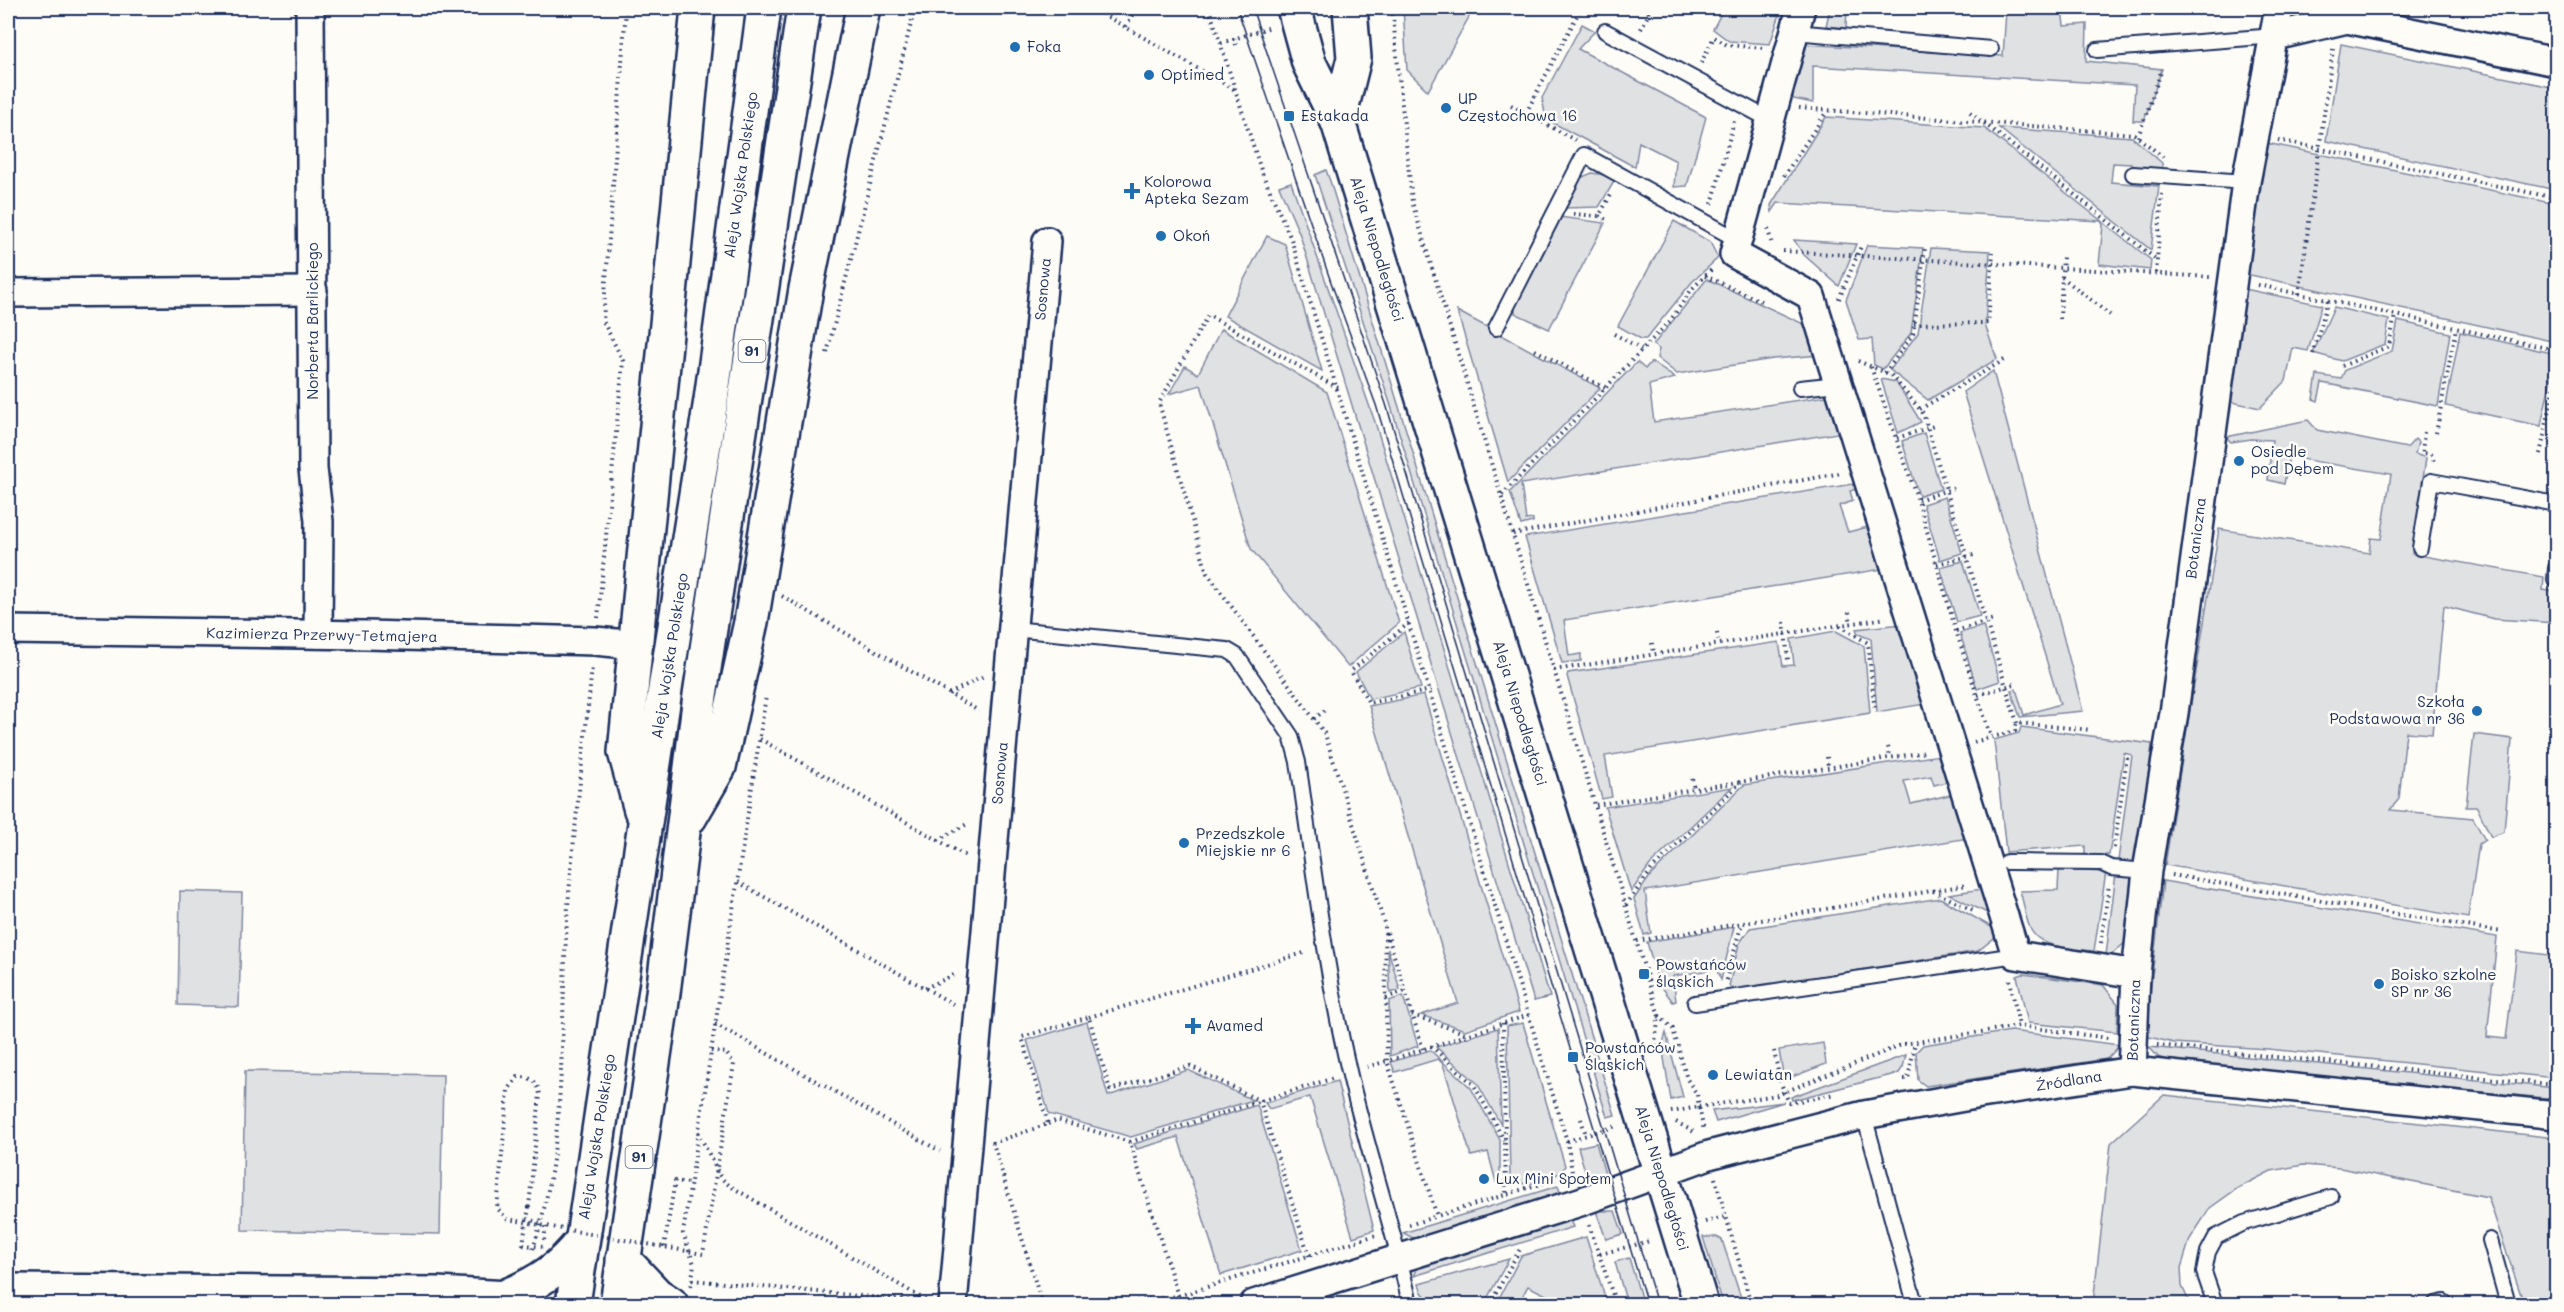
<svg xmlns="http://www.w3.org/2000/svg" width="2564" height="1312" font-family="Mali,sans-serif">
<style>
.green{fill:#e0e1e3;stroke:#7e88a0;stroke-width:1.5}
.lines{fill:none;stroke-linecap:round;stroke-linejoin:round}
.service-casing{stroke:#1b2f5e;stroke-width:18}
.minor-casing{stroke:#1b2f5e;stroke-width:32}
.tertiary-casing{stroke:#1b2f5e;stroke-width:38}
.primary-casing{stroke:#1b2f5e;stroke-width:38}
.path{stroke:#1b2f5e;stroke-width:4;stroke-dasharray:1.5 4.5;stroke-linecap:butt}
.service{stroke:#fdfcf7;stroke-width:14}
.minor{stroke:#fdfcf7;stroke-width:27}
.tertiary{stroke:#fdfcf7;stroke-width:33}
.primary{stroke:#fdfcf7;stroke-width:33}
.tram{stroke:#1b2f5e;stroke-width:1.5}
.path-bridge{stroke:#1b2f5e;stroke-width:4;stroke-dasharray:1.5 4.5;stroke-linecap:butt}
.poi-dot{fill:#1f6fb2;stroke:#fdfcf7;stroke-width:2}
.labels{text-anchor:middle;stroke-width:5;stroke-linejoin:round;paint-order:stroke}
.shield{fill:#fdfcf7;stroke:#5f6c8c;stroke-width:1.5}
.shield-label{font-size:14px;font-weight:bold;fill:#1b2f5e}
.poi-label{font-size:15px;fill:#1b2f5e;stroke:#fdfcf7;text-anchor:start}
.street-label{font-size:15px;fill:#1b2f5e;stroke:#fdfcf7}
</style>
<rect width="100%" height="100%" fill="#fdfcf7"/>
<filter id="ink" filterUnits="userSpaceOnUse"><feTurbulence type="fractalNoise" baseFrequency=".0167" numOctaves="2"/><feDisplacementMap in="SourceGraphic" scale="12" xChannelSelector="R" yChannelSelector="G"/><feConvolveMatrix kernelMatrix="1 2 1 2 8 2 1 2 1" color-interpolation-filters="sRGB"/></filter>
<g filter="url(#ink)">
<g class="green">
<polygon points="1403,8 1474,8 1428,91 1407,70"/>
<polygon points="1724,8 1782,8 1770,44 1729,41 1713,29"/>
<polygon points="1830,8 1847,8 1846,28 1826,26"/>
<polygon points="1955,8 2062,8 2064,26 2087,24 2086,61 2162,69 2144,121 2133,121 2135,85 1813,66 1813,103 1794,99 1788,92 1802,44 2003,56 2006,11"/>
<polygon points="1582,24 1595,31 1578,49 1706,117 1687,186 1674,187 1676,161 1639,142 1635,167 1546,119 1542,98"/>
<polygon points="2341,44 2556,88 2556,190 2326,141"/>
<polygon points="1826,117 1984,128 2151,260 2150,270 2099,264 2103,225 2101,221 1778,203 1772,212 1771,205"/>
<polygon points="1999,128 2132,137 2162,163 2162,171 2131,169 2131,164 2113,163 2111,182 2159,186 2151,250"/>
<polygon points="2262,142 2556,204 2556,342 2241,273"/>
<polygon points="1326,170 1330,181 1615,1115 1607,1117 1391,406 1315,175"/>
<polygon points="1592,173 1605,175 1615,180 1599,207 1564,208 1580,178"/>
<polygon points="1291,182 1375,422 1550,997 1534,1001 1300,235 1279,186"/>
<polygon points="1559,217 1605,223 1549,329 1515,313 1515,301"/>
<polygon points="1674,221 1710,242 1718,258 1692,282 1646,339 1641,339 1618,326"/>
<polygon points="1267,236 1285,244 1322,371 1225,316"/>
<polygon points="1794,240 1856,244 1839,286 1804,255"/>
<polygon points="1867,245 1923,248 1911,333 1883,369 1874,365 1872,339 1859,340 1846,300"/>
<polygon points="1931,248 1990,251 1985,325 1997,359 1928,400 1890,370 1918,333"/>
<polygon points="1707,279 1812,328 1820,355 1773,359 1677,374 1657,358 1659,349 1653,345"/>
<polygon points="2240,288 2322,305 2308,351 2293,348 2286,381 2260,408 2222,400"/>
<polygon points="2334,307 2389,320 2385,344 2342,361 2313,353"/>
<polygon points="1457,311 1600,388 1508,482"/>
<polygon points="2398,321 2450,333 2438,406 2322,383 2318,401 2313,399 2317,375 2341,379 2345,370 2392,351"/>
<polygon points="1221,329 1327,392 1399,623 1348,667 1251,549 1201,385 1169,394 1185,366 1198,374"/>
<polygon points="2460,332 2556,354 2541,426 2446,406"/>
<polygon points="1637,362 1645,369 1651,362 1675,378 1649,385 1654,422 1833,395 1844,432 1521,484 1526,520 1533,519 1533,522 1521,525 1510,492"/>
<polygon points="1993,371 2083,711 2020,717 2011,690 2016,689 2024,715 2060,704 1963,392"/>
<polygon points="1881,379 1896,382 1921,422 1898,433"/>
<polygon points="2308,420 2317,430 2407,448 2415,439 2418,442 2415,454 2426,458 2412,554 2544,577 2543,590 2556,592 2556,623 2494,619 2444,606 2432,734 2406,732 2399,799 2390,810 2473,818 2485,840 2479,844 2468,918 2165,865 2219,529 2369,553 2371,538 2381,539 2391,474 2289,457 2284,484 2268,480 2272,440 2251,439 2231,442 2226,437"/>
<polygon points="1924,433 1941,489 1919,496 1902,441"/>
<polygon points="1859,483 1860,488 1850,491 1853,501 1839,506 1848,532 1872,526 1883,569 1564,620 1569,656 1581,654 1581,661 1562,663 1525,537"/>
<polygon points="1945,497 1962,553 1940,560 1923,504"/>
<polygon points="1963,561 1980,616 1957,622 1940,567"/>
<polygon points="1902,624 1925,704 1877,712 1871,639 1858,634 1856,629"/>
<polygon points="1983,626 2000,681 1977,689 1960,633"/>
<polygon points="1836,631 1864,646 1870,713 1605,756 1612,797 1602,799 1567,676 1568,673 1779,642 1783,666 1794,665 1791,639"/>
<polygon points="1404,632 1421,688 1370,699 1356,672"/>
<polygon points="1424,695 1519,1012 1465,1030 1421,1015 1458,1003 1369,706"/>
<polygon points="2021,727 2152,744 2138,865 2118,861 2132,755 2124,753 2109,855 2085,855 2085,846 2006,852 1994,740 2019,733"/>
<polygon points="2474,734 2512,739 2504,832 2491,837 2477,807 2466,807"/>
<polygon points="1940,755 1951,781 1934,785 1931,776 1904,781 1911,804 1953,794 1969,838 1645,891 1651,933 1644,935 1634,899 1651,875 1744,785"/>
<polygon points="1732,787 1650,865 1631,892 1605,807"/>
<path d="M2059 870 2106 872 2094 951C2075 949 2039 949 2030 928 2025 917 2024 903 2020 891L2058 890Z"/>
<polygon points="2116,873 2141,877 2128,940 2111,955 2106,955"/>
<polygon points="2163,881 2497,937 2487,1037 2506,1039 2517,951 2556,956 2556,1026 2554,1046 2556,1046 2556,1078 2268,1049 2174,1043 2145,1036"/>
<polygon points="1982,889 1991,915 1949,894"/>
<polygon points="180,891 242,893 239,1007 178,1005"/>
<polygon points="1940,898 1997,930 1994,938 1978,951 1736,990 1729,986 1739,944 1750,928"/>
<polygon points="1734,927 1721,980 1716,969 1673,976 1676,1001 1673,1002 1658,982 1647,942"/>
<polygon points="1388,949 1400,990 1390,993"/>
<polygon points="2023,974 2103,985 2118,1004 2117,1032 2028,1023 2017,976"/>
<polygon points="1403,996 1418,1046 1390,1056 1389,1001"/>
<polygon points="1087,1022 1108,1096 1188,1070 1253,1100 1131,1137 1049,1114 1027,1040"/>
<path d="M1523 1023 1565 1166C1558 1180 1519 1192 1510 1176L1507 1026Z"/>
<polygon points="1498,1028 1501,1125 1477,1083 1436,1047"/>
<polygon points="2011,1031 2120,1045 2107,1059 1926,1086 1918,1080 1916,1052 1923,1045"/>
<polygon points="1666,1033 1683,1097 1671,1100 1662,1046"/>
<polygon points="1823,1043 1826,1064 1784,1080 1779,1050"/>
<polygon points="2149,1047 2556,1088 2556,1099 2177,1064 2158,1057"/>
<polygon points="1430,1050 1471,1088 1500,1140 1500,1181 1496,1182 1488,1152 1471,1156 1443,1064 1438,1059 1395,1072 1391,1062"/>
<polygon points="1906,1055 1903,1067 1899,1073 1792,1100 1791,1097"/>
<polygon points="245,1071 443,1075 440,1234 242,1230"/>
<polygon points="1337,1081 1374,1230 1353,1237 1310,1097 1269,1109 1265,1103"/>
<polygon points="2164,1095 2556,1138 2556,1304 2524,1304 2488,1197 2340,1168 2303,1165 2271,1171 2238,1188 2210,1208 2190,1239 2181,1268 2182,1286 2190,1304 2093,1304 2111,1143"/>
<polygon points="1784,1102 1716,1122 1712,1111"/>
<polygon points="1257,1105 1302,1250 1221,1275 1178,1137 1137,1149 1134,1144"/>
<polygon points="1596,1143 1607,1181 1590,1188 1578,1147"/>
<polygon points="1558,1186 1562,1197 1417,1240 1403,1233"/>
<polygon points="1596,1211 1615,1211 1623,1234 1606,1239"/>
<polygon points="1569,1218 1573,1227 1414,1276 1418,1267 1422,1264"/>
<polygon points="1586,1237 1607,1304 1564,1304 1528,1286 1518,1304 1496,1304 1521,1256"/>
<polygon points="1703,1237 1717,1237 1722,1240 1743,1304 1723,1304"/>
<polygon points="1629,1258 1643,1304 1627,1304 1615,1262"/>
<path d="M1509 1259 1484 1304C1462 1305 1425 1312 1419 1284Z"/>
</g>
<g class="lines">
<g class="service-casing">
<g id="service">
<polyline points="1605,31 1770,120"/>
<polyline points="1794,32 1991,49"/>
<polyline points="2097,50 2275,36"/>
<polyline points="2133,174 2246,182"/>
<polyline points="1496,328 1584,155 1738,240"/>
<polyline points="1800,388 1838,384"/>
<polyline points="2420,548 2431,481 2556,504"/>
<polyline points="2555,580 2556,568"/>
<path d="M1013 629 1227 650 1237 656 1291 736 1298 762C1313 864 1325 967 1348 1067 1366 1147 1393 1225 1410 1304"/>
<polyline points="2007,862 2100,863 2111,868 2147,871"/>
<polyline points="1695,1003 2016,955"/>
<polyline points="1864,1115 1915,1304"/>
<polyline points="2490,1240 2508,1304"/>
<polyline points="2215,1304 2204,1272 2208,1252 2216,1237 2244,1223 2331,1197"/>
<polyline points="2435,1304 2444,1302 2444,1304"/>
</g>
</g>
<g class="minor-casing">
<g id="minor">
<polyline points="310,8 313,469 319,521 318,634"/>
<polyline points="1801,8 1734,254 1811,296 2016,955 2136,974"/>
<polyline points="2275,36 2347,19 2556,62"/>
<polyline points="8,293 313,291"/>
<polyline points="8,630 366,635 595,641 637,645"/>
<polyline points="2132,1071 2136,974 2147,871 2174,713 2246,182 2279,8"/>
<polyline points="8,1288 437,1291 509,1295"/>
<polyline points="953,1304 1047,241"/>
<polyline points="1254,1304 1580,1202 1709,1155 1864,1115 1981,1094 2132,1071 2556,1115"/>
</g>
</g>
<g class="tertiary-casing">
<g id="tertiary">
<polyline points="1294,8 1309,63 1338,122 1701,1304"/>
<polyline points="1338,122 1354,58 1350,8"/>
</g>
</g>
<g class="primary-casing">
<g id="primary">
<polyline points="641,810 625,752 698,8"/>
<polyline points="690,817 719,767 751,622 806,289 863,8"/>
<polyline points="623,1259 657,1295 671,1304"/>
<path d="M509 1295C539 1282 561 1268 581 1242"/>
<polyline points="573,1304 666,683 711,400 764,8"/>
<polyline points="617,1304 661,1009 700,695 804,8"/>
</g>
</g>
<g class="path">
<polyline points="1092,8 1237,91"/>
<polyline points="1209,8 1262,173 1291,239 1567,1141 1573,1178"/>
<polyline points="1392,8 1412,202 1659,1016 1655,1042 1657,1055"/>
<polyline points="1126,27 1136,8"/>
<polyline points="1641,29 1649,13 1646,8"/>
<polyline points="1234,38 1236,45"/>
<polyline points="1221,43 1271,27"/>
<polyline points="1701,63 1714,37 1727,45 1765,48"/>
<polyline points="1511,105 1575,140"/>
<polyline points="1799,108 2134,134 2163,157"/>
<polyline points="1970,112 2157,260"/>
<polyline points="1526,113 1581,8"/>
<polyline points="2138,137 2162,69"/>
<polyline points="2278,140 2556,198"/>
<polyline points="1784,176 1827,111"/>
<polyline points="1712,204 1734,121"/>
<polyline points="1573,214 1599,216 1612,193"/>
<polyline points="1599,216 1607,220"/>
<polyline points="1768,229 1772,245"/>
<polyline points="1783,251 2210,277"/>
<polyline points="2156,273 2162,194"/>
<polyline points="1705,276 1761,301"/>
<polyline points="2062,277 2110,315"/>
<polyline points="2258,285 2556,350"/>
<polyline points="2299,294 2333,49"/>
<polyline points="1839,299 1862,244"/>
<polyline points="2060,319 2063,256"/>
<polyline points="1914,324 1988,323 1993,252"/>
<polyline points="1614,334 1642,349"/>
<polyline points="1535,350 1605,388"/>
<polyline points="827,353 915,8"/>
<polyline points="2313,354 2328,300"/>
<polyline points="1858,361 1891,375 1923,413 2017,723"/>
<polyline points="2342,366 2389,346 2395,315"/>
<polyline points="1871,367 1918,500 1956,631 1991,737"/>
<polyline points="1885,373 1913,334 1925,248"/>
<polyline points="1338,388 1208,315 1159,403 1207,573 1325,734 1385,926 1387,1061 1529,1015"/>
<polyline points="1920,409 2006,359"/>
<polyline points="2424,432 2422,453 2431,454 2435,464"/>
<polyline points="2436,433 2456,328"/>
<polyline points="1897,438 1934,426"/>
<polyline points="2540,454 2556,381"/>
<polyline points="1502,495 1670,321 1692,289 1713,268"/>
<polyline points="1918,500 1954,488"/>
<polyline points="1513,534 1841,473"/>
<polyline points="1937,564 1974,555"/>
<polyline points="782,596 979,711"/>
<polyline points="1849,612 1851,624"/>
<polyline points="598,618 623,361 603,321 626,8"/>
<polyline points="1784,622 1788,660"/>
<polyline points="1409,623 1351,671 1369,703 1431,690"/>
<polyline points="1840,626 1868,643 1875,712"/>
<polyline points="1956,631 1994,619"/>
<polyline points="1717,633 1719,644"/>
<polyline points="1652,643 1654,654"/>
<polyline points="1554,670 1886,618"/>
<polyline points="949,694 984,676"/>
<polyline points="1978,695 2014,684"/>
<polyline points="1314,719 1326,709"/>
<polyline points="760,739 966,856"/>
<polyline points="1974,742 2015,731 2017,723 2092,730"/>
<polyline points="1888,747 1890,757"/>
<polyline points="1827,757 1828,767"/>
<polyline points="1692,779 1694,789"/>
<polyline points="1596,805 1926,752"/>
<polyline points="938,840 969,823"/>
<polyline points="2114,848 2127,757"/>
<polyline points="2172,875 2501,932"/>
<polyline points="738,882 953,1004"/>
<polyline points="1933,891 1975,911"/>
<polyline points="1626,905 1652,869 1741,782"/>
<polyline points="1387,933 1423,1049"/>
<polyline points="1637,941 1967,885"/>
<polyline points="2101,943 2109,885"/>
<polyline points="1726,980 1742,923"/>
<polyline points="2010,980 2019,1026"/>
<polyline points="925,988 956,974"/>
<polyline points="1386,998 1405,991"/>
<polyline points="1412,1015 1467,1034"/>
<polyline points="1659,1016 1673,1029 1687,1079 1697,1094 1699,1107 1777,1095 1904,1044 2019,1026 2108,1038"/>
<polyline points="1089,1017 1307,952"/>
<polyline points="1503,1023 1506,1195"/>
<polyline points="715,1024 940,1151"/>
<polyline points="2157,1045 2556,1085"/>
<polyline points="1431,1046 1474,1085 1504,1140"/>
<polyline points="711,1051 726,1053"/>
<polyline points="1774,1051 1780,1081 1789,1103 1835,1094"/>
<polyline points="1367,1067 1387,1061 1437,1216 1572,1174"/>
<polyline points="1904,1079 1908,1079 1915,1042"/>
<polyline points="1671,1112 1699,1107 1704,1131"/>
<polyline points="1581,1119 1586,1135"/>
<polyline points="1676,1122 1696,1133"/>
<polyline points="1048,1124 1057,1120 1130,1142 1178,1296"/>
<polyline points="698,1132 721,1178 730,1186 927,1301"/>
<polyline points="1567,1141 1617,1126"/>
<polyline points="1130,1142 1334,1078"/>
<polyline points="1715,1178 1751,1304"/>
<polyline points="529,1207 527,1219 541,1223"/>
<polyline points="1705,1222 1724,1217"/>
<polyline points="1409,1225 1437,1216"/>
<polyline points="1589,1225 1616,1304"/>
<polyline points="544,1240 546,1226"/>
<polyline points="523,1245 526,1223"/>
<polyline points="664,1247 675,1181 690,1183"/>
<path d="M533 1249C567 1144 560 1030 567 920 573 836 584 751 592 667"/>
<polyline points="1600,1254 1650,1241"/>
<polyline points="692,1280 924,1302"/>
<polyline points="691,1286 694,1264 683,1233 766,696"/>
<polyline points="1042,1304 993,1143 1048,1124 1022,1037 1089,1017 1110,1090 1190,1066 1260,1101 1309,1256"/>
<polyline points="1113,1304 1178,1296 1376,1235"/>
<polyline points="1490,1304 1520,1249"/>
</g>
<use href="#service" class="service"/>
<use href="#minor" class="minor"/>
<use href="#tertiary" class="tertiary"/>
<use href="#primary" class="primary"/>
<g class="tram">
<polyline points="1237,8 1333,288 1376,405 1647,1304"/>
<polyline points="1252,8 1386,404 1657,1304"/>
</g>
<g class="path-bridge">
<path d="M529 1207 540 1094C536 1080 532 1077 518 1077L508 1090 497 1208 507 1219 703 1254 734 1064 726 1053"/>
<polyline points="523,1245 544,1247"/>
</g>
</g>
</g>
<g class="poi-dot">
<circle cx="1015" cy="47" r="6"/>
<circle cx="1149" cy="75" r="6"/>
<circle cx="1446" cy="108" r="6"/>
<rect x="1283" y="110" width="12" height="12" rx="3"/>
<path d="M1129 182h6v6h6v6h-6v6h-6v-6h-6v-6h6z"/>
<circle cx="1161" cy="236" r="6"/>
<circle cx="2239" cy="461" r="6"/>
<circle cx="2477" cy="711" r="6"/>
<circle cx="1184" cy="843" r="6"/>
<rect x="1638" y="968" width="12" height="12" rx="3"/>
<circle cx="2379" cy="984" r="6"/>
<path d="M1190 1017h6v6h6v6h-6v6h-6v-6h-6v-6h6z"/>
<rect x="1567" y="1051" width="12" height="12" rx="3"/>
<circle cx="1713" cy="1075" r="6"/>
<circle cx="1484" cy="1179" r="6"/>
</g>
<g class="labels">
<g class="shield">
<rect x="738.5" y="340" width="27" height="22" rx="4.5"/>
<rect x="625.5" y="1146" width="27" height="22" rx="4.5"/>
</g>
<g class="shield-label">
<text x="752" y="356">91</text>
<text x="639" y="1162">91</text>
</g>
<g class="poi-label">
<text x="1027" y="52">Foka</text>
<text x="1161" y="80">Optimed</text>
<text x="1458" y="104">UP<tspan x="1458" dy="17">Częstochowa 16</tspan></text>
<text x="1301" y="121">Estakada</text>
<text x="1144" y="187">Kolorowa<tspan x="1144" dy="17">Apteka Sezam</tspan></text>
<text x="1173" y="241">Okoń</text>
<text x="2251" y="457">Osiedle<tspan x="2251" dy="17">pod Dębem</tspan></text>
<text x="2465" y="707" text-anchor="end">Szkoła<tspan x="2465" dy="17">Podstawowa nr 36</tspan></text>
<text x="1196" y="839">Przedszkole<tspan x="1196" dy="17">Miejskie nr 6</tspan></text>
<text x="1656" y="970">Powstańców<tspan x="1656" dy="17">śląskich</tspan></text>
<text x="2391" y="980">Boisko szkolne<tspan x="2391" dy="17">SP nr 36</tspan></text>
<text x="1206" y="1031">Avamed</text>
<text x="1585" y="1053">Powstańców<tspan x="1585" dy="17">Śląskich</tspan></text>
<text x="1725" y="1080">Lewiatan</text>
<text x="1496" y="1184">Lux Mini Społem</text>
</g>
<g class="street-label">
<text transform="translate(741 175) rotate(-82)" y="5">Aleja Wojska Polskiego</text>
<text transform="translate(1377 249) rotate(73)" y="5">Aleja Niepodległości</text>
<text transform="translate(1043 289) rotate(-85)" y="5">Sosnowa</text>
<text transform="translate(313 321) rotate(-90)" y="5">Norberta Barlickiego</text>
<text transform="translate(2196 538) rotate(-83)" y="5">Botaniczna</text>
<text transform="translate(322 635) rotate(1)" y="5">Kazimierza Przerwy-Tetmajera</text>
<text transform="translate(670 656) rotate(-81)" y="5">Aleja Wojska Polskiego</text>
<text transform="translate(1520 713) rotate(73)" y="5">Aleja Niepodległości</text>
<text transform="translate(1000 773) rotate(-85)" y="5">Sosnowa</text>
<text transform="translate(2134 1020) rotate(-88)" y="5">Botaniczna</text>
<text transform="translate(2069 1081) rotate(-9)" y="5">Źródlana</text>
<text transform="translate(597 1137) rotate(-81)" y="5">Aleja Wojska Polskiego</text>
<text transform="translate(1662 1178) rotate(73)" y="5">Aleja Niepodległości</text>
</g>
</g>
<rect width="2564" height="1312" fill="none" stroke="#fdfcf7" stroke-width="30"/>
<rect x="15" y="15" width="2534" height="1282" fill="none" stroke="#1b2f5e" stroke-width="2" filter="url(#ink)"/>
</svg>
